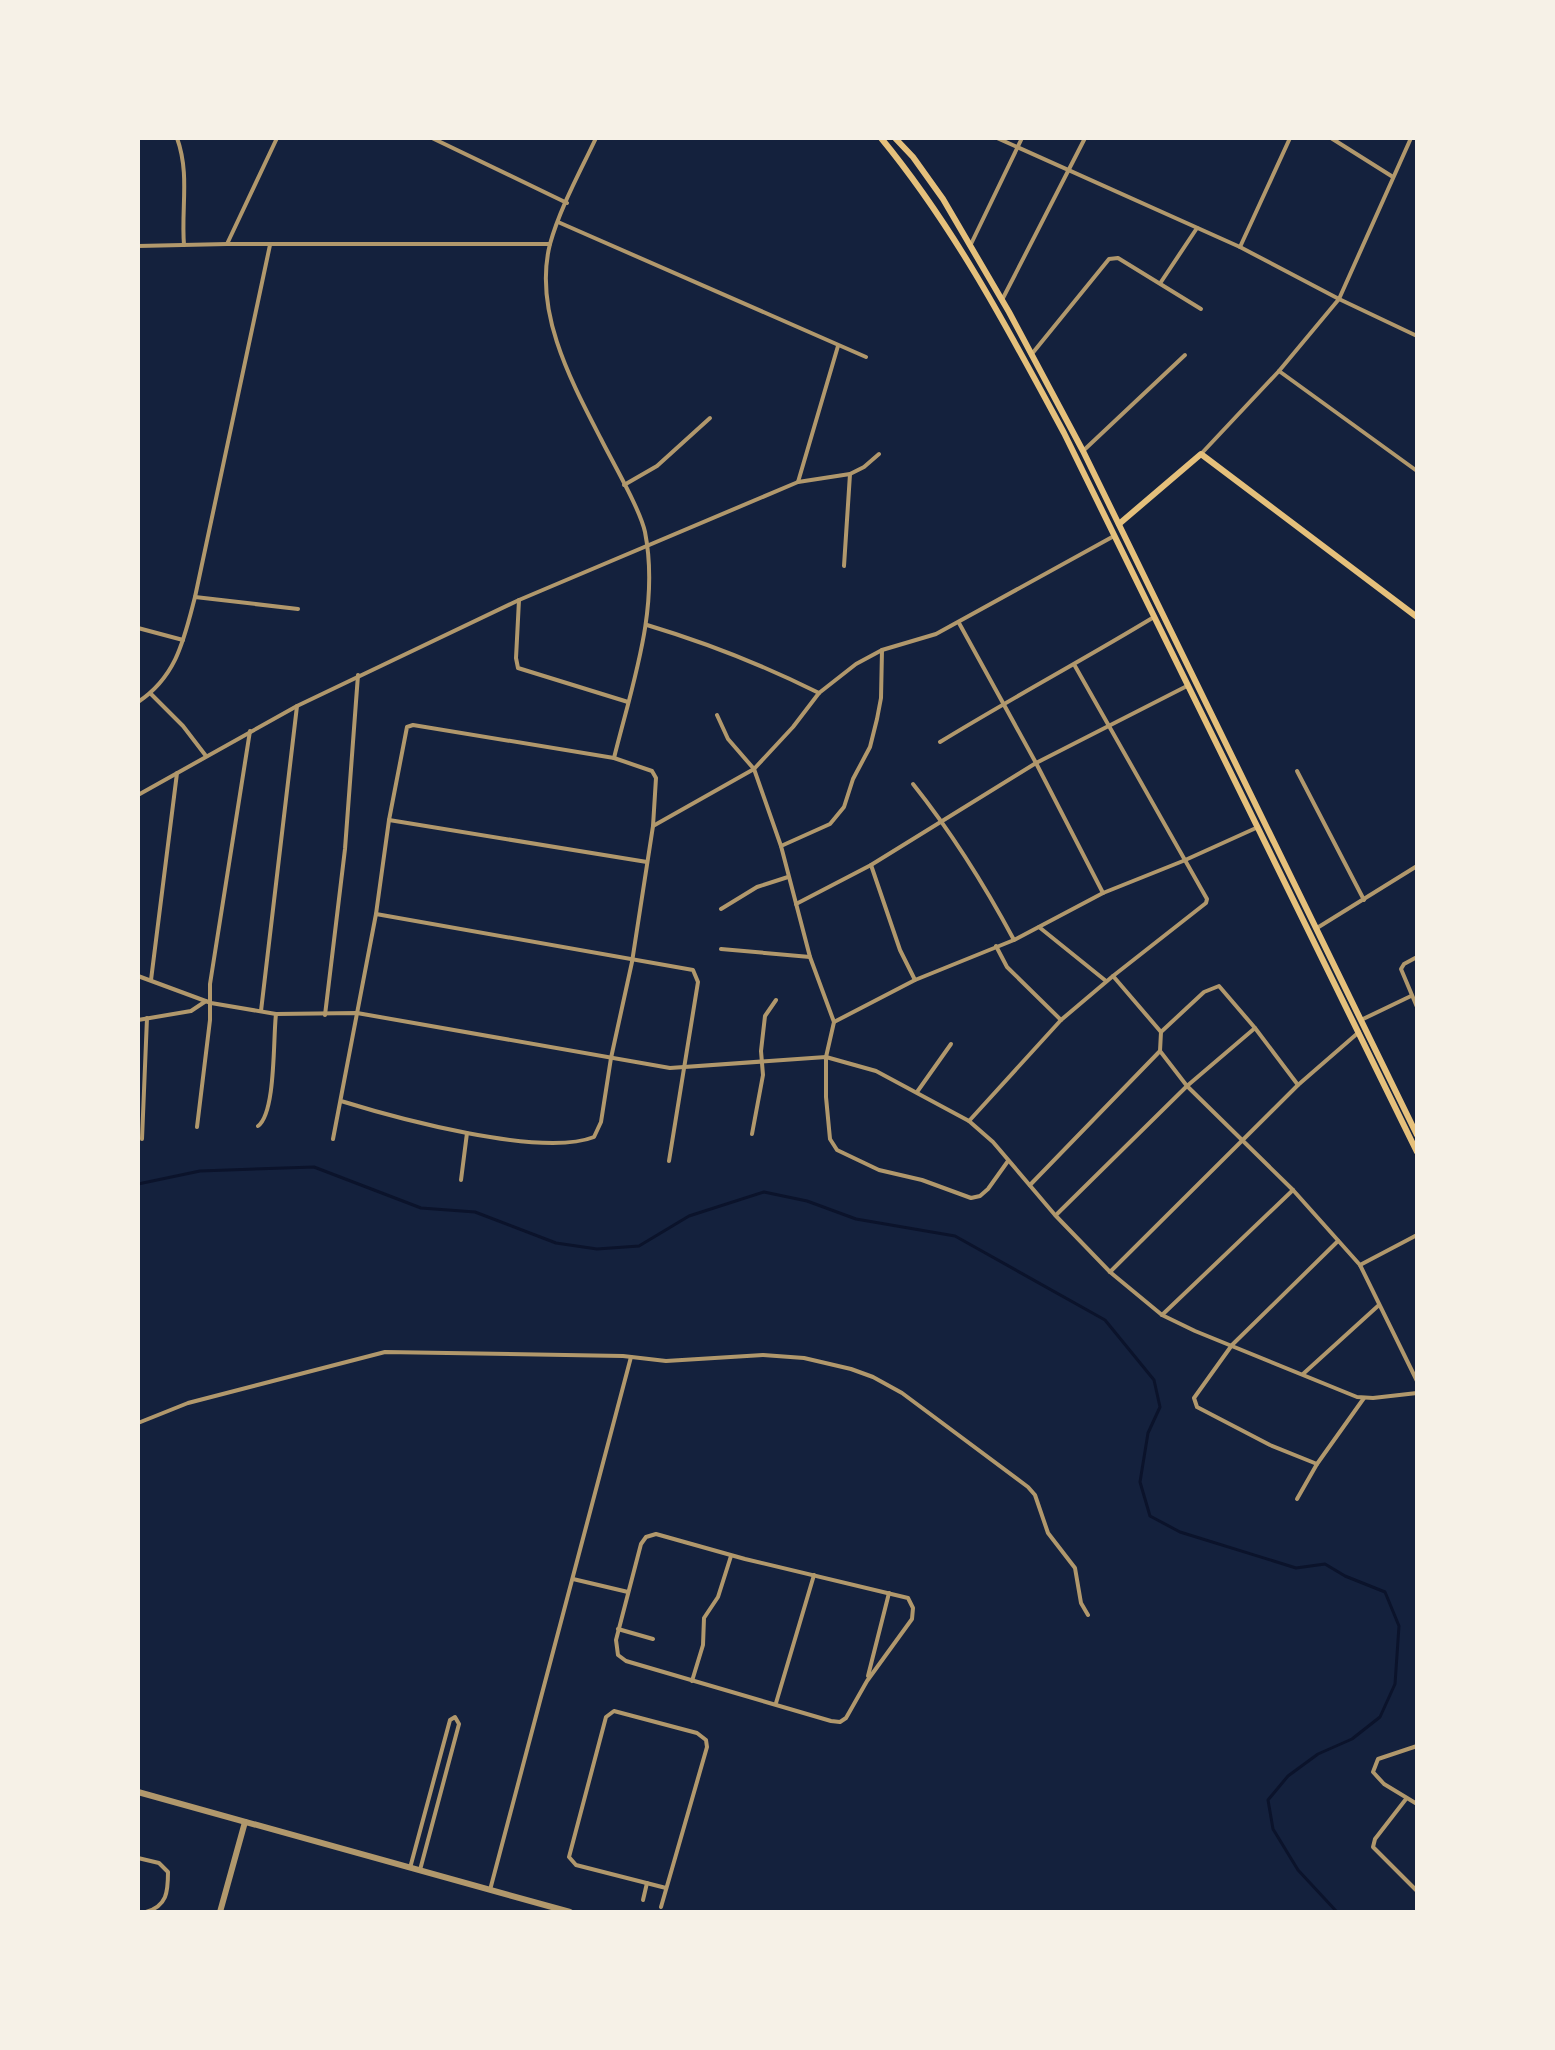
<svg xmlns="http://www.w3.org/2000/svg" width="1555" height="2050" font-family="'Alegreya Sans',sans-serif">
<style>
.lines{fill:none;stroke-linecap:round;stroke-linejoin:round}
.stream{stroke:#0b132b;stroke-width:3}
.minor{stroke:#b1986c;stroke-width:4}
.tertiary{stroke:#b1986c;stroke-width:6}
.secondary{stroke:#e5c07b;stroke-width:6}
</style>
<rect width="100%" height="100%" fill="#14213d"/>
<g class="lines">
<polyline class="stream" points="138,1184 200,1171 314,1167 421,1208 475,1212 556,1243 597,1249 639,1246 689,1216 764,1192 807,1201 856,1219 955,1236 1105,1320 1154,1380 1160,1407 1148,1433 1140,1482 1150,1516 1180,1532 1296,1568 1325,1564 1345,1576 1385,1592 1399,1626 1395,1684 1380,1717 1352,1739 1318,1754 1288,1776 1268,1800 1273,1829 1298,1870 1337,1912"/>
<g class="minor">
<path d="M177 138C190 174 181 208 184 245"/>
<polyline points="432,138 567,203"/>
<path d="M596 138C580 172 560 208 550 244 533 311 571 381 601 439 613 463 640 509 645 532 660 608 632 685 614 758"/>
<polyline points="997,138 1240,247 1339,299 1417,336"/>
<polyline points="1331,138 1393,177"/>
<polyline points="558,222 866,357"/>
<polyline points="227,244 277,138"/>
<polyline points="971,244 1022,138"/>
<polyline points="138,246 227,244 550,244"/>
<polyline points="1240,247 1290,138"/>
<polyline points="1161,282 1197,228"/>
<polyline points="1002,300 1085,138"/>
<polyline points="1031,355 1109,259 1118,258 1201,309"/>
<polyline points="1279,371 1417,471"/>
<polyline points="1083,451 1185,355"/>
<polyline points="1201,454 1279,371 1339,299 1411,138"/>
<polyline points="798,482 838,346"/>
<polyline points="624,485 657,466 710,418"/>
<polyline points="844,566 850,474"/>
<polyline points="195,597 298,609"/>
<polyline points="519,600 516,658 518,668 628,702"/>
<polyline points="959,623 1036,763 1103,893"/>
<path d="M647 625C707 643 763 665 819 693"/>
<polyline points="138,628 183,640"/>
<polyline points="151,694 183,726 206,756"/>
<path d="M138 702C177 676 184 639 195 597L270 245"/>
<polyline points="717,715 728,739 754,769 781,846 810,957 834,1022 826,1057 826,1097 830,1139 837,1150 879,1170 922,1180 971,1198 980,1196 988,1189 1008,1161"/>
<path d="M940 742C1010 699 1083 660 1154 617"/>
<polyline points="1297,771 1364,900"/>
<path d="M913 784C952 833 984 884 1014 940"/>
<polyline points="138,795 297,706 519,600 798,482 850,474 864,467 879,454"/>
<polyline points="389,820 647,862"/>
<polyline points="653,826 754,769 793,727 819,693 856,664 882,650 936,634 1114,536"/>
<polyline points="781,846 830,824 844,807 853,779 870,747 877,719 881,698 882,650"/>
<polyline points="871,865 900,950 915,980"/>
<polyline points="796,904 871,865 1036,763 1187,686"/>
<polyline points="721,909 757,887 788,877"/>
<polyline points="376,914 693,970 698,982 669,1161"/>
<polyline points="1039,927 1106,981"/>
<polyline points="1317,928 1417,866"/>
<polyline points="996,946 1007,967 1061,1020"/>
<polyline points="721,949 810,957"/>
<polyline points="1417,957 1404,964 1401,969 1417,1007"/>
<polyline points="138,976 211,1003 276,1014 357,1013 670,1068 826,1057 876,1071 969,1121 993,1142 1055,1215 1110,1272 1162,1315 1195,1331 1357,1397 1373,1398 1417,1393"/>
<polyline points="151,980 177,773"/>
<polyline points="261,1011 297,706"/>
<polyline points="325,1015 345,849 358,675"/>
<polyline points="138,1020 191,1011 206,1001"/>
<polyline points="1361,1020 1411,996"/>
<polyline points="834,1022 915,980 1014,940 1103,893 1183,861 1256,828"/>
<polyline points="1161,1032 1204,992 1219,986 1255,1028 1298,1085"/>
<polyline points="1160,1051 1187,1086 1293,1190 1360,1265 1417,1381"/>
<polyline points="917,1092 951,1044"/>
<polyline points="969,1121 1061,1020 1113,976 1206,903 1207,899 1075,666"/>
<path d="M258 1126C276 1113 273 1038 276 1014"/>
<polyline points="197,1127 210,1020 210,984 250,731"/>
<polyline points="752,1134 763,1075 761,1051 765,1016 776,1000"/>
<polyline points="142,1139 147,1018"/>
<path d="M333 1139 376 914 389 820 407 727 413 725 614 758 652 771 656 778 653 826 632 962 611 1058 601 1122 594 1137C541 1158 396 1118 341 1101"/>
<polyline points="461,1180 467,1133"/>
<polyline points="1030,1185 1160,1051 1161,1032 1113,976"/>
<polyline points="1056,1215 1187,1086 1255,1028"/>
<polyline points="1360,1265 1417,1235"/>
<polyline points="1110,1272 1298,1085 1359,1032"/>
<polyline points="1162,1315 1293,1190"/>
<polyline points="1303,1374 1379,1305"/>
<polyline points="138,1423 188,1403 385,1352 623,1356 666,1361 763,1355 804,1358 851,1369 873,1377 902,1393 1028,1487 1035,1495 1048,1533 1075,1568 1081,1603 1088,1615"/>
<polyline points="1317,1464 1270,1445 1197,1407 1194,1398 1232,1345 1338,1241"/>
<polyline points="1297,1499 1317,1464 1364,1398"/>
<polygon points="656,1534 745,1559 908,1598 913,1608 912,1619 867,1681 846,1718 840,1722 831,1721 626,1661 618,1655 616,1640 641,1544 646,1537"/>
<polyline points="573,1579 628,1592"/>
<polyline points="618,1629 653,1639"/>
<polyline points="868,1676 889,1593"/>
<polyline points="692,1681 703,1645 704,1618 718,1597 731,1556"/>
<polyline points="776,1703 814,1575"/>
<polyline points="1417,1746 1378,1759 1373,1772 1384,1784 1417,1804"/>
<polyline points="1406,1799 1375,1839 1373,1847 1417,1891"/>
<path d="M138 1858 159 1863 168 1872C168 1892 167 1906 146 1912"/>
<polyline points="410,1868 450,1720 455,1717 459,1724 420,1870"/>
<polyline points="490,1890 631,1357"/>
<polyline points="643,1900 647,1883"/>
<polyline points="661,1907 707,1747 706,1740 697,1733 614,1711 606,1717 569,1857 576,1865 666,1888"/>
</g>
<g class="tertiary">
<polyline points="138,1792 570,1912"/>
<polyline points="220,1912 245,1822"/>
</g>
<g class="secondary">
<path d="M881 138C955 228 1009 331 1064 433L1417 1152"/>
<polyline points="895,138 913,157 943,199 1009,312 1083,451 1417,1135"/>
<polyline points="1119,524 1201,454 1417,617"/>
</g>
</g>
<rect width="1555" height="2050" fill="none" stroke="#f6f1e7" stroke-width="280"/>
</svg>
